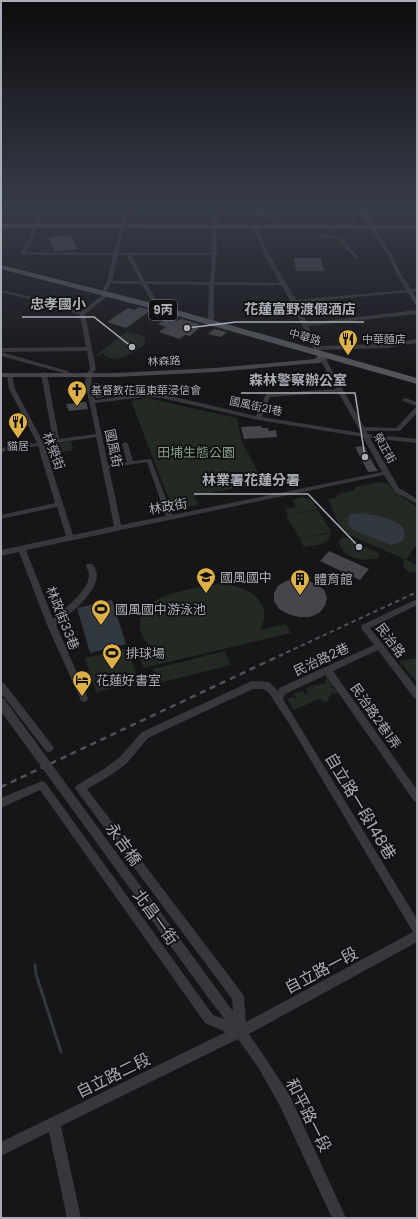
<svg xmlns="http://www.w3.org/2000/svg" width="418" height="1219" font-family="Poppins,'Noto Sans TC',sans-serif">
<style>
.green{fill:#232a24}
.water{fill:#31383f}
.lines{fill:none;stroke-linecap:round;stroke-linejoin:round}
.stream{stroke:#31383f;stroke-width:3}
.building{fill:#45464a}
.street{fill:#38383c;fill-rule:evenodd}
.secondary{fill:#46474c;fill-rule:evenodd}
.primary{fill:#54555b;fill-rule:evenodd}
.rail-far1{stroke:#515257;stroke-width:2;stroke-dasharray:4.5 3.5;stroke-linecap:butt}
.rail{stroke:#515257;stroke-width:2.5;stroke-dasharray:6 5;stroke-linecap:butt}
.street-bridge-far1{stroke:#38383c;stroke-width:10}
.street-bridge{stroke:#38383c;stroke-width:12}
.labels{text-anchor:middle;stroke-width:3.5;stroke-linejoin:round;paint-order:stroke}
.far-street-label{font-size:11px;fill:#aaadb6;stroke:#111113}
.far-poi-label{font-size:11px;fill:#aaadb6;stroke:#111113;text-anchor:start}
.shield{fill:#111113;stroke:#7c7e85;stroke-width:1}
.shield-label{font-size:12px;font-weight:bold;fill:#aaadb6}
.street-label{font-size:13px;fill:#aaadb6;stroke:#111113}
.park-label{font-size:13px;fill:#839f86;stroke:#111113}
.poi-label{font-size:13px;fill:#aaadb6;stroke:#111113;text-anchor:start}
.near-street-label{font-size:16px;fill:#aaadb6;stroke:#111113}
.leader{fill:none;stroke:#aaadb6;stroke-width:1.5}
.callout-dot{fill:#aaadb6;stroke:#111113;stroke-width:1.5}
.callout-label{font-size:14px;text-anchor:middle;font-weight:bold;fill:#aaadb6;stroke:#111113;stroke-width:3.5;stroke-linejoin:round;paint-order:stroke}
</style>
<rect width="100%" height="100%" fill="#161618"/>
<g class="green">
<path d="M128 331 130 332 128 334C134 333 142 334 145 339V344C133 352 116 367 102 353L99 356 96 355Z"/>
<polygon points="147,398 237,418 242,442 264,483 194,496 199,505 173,510 131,401"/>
<polygon points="71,441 73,450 48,455 44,446"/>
<polygon points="380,482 389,484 392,490 417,507 417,543 406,560 417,565 417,575 415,572 408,572 403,566 404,560 400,557 342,532 328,499 336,498 339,494 355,490 355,487"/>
<polygon points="303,497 311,500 318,509 292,514 318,510 331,532 300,539 286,516 288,515 285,509 296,507 292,500"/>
<path d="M331 533C329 546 315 545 304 547L300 539Z"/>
<path d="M344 537 379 553V555L378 558C362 562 341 559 339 540Z"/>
<path d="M217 584C244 584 276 599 260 630L286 624 291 633 143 668 140 659 163 653C151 646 139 640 140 624 143 592 194 589 217 584Z"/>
<polygon points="127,648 139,682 96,692 85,658"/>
<polygon points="225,651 231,665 159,683 153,669"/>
<polygon points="417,658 417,682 399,661"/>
<polygon points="326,675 336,685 330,687 339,691 335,694 332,693 330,698 328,697 329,701 324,702 319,699 294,710 287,699 292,697 296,699 297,697 293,694 296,692 298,693 302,691 306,694 310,692 307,692 307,688 310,686 315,689 315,688 312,686 315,684 318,686 319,684 325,684"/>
</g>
<g class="water">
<path d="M361 513C375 516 414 519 403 541L391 545 355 531 348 525 349 516 352 514Z"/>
<polygon points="112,600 126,644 90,653 77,608"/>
</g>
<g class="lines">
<polyline class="stream" points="35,965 36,974 61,1052"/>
</g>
<g class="building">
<polygon points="253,205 261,205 269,219 262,219"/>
<polygon points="70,235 78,249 55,251 48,238"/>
<polygon points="294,258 321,258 324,271 296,271"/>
<polygon points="139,307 151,310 126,328 107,322 128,308 134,310"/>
<polygon points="167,318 177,321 181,319 200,324 196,327 199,328 190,336 185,335 180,339 159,332 166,327 158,324"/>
<polygon points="214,329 227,332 221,337 208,334"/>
<polygon points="93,383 97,383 125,390 126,394 96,398"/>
<polygon points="86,402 88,409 69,411 66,404"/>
<polygon points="261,426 262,428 268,428 269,431 276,430 277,437 244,439 241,427"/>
<polygon points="364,446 374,465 378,471 368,472 355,447"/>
<polygon points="329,551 369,569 360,580 320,561"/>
<polygon points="296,579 307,580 316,584 324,590 327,598 325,606 319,613 310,617 299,617 288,614 279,609 274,601 274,593 278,586 286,581"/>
</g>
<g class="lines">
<g class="street">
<path d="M42 205 126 206V205H130V206L211 207 210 205H214L218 213 216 237 217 249 214 282 280 283 265 255 253 227 255 226 257 227 269 255 296 300 406 290 396 273 389 257 370 227 372 226 374 227 393 257 400 273 411 289H417V291L412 292 417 299V304H415L408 292 297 303 307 323 417 310V314L308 326 318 346 386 344 417 339V343L386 348 320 350 327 354V361L364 427 396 428 415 408 417 407V413L400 431H366L368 434 417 439V443L370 438 399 488 417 499V504L395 492 384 475 26 550 53 619C64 609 89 591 89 575 89 572 87 569 86 566L87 564H93C95 568 97 572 97 576 96 594 69 615 56 625L88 698 87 701 84 702 81 701 80 698 47 625 19 552 1 556V550L66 536 57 507 1 519V515L55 503 38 446 1 452V448L37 443 9 389 7 374 12 375 15 389 43 442 53 440 41 374 44 372 47 374 59 439 96 434 85 382 86 374 90 369 87 351 1 352V348L86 347 80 315 49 304 1 292V290L53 302 81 312 104 294 101 293 107 282 113 255H25L20 253 27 242 41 208 1 209V207ZM45 208 125 209 114 253 25 252 31 242ZM129 209H212L214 213 212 237V253H118ZM118 255H126L141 281H112ZM131 255H212L210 282 145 281ZM111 283 142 284 151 300 147 305 149 306 156 300 147 284 209 285 208 323 211 325 214 323V285H282L315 351 321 355V361L336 389 266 394 256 416 162 394 146 393 95 400C92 389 88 379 96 369L85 314 109 295V293H105ZM338 392 361 433 262 417 270 397ZM146 397 162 398 258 420 363 437 382 472 172 515 151 459 133 461 128 444 125 442 122 444 127 462 108 465 95 403ZM96 437 114 526 73 535 44 445ZM147 462 166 516 121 525 109 468Z"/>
<polygon points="265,205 269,205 284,228 282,228"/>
<polygon points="338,205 342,205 359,226 359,228 357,228"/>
<polygon points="417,205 417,207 362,210 360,209 362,208"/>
<polygon points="321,235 340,237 359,257 355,258 337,239 320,237 319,236"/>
<polygon points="1,352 68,371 70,374 65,375 64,373 1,356"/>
<polygon points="405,398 417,402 417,406 403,401 402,400"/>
<path d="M417 599V605L370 628 417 688V699L414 698 378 650 333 671 417 790V803L414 801 326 675 285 694 283 699 417 919V942L249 1034 266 1059 290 1096 346 1218H332L280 1106 258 1067 238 1039 61 1126 81 1218H67L49 1132 1 1156V1142L226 1032 205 1023 40 790 1 808V798L42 781 45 782 213 1015 224 1019 215 1005 217 1001 221 999 225 1001 233 1011 232 999 77 791 75 788 77 785 104 769 120 757 142 732 252 681 269 682 278 691 279 688 374 645 362 629 361 627 362 625ZM253 689H264L269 693 288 722 413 932 246 1022 244 997 242 993 87 789 111 775 127 763 148 738Z"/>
<polygon points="1,682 4,683 52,745 54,748 52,751 49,752 46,751 1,693"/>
</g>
<g class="secondary">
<polygon points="356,205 362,205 375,227 374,228 370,228"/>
<polygon points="321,352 324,352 328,354 320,363 317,363 215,372 116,377 1,377 1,373 116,373 215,368 315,359"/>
</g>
<g class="primary">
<polygon points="1,224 417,225 417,229 1,228"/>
<polygon points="1,265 152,303 417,378 417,384 146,307 1,269"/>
</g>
<polyline class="rail-far1" points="279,656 417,592"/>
<polyline class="rail" points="1,787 281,655"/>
<polyline class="street-bridge-far1" points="1,703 146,902"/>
<polyline class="street-bridge" points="145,901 221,1005"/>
</g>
<linearGradient id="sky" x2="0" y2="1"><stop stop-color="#0c0c0d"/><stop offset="0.55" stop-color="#363c48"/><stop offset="1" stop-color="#363c48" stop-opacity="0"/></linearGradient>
<rect width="418" height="375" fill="url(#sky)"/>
<defs>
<g id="restaurant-pin" transform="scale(1)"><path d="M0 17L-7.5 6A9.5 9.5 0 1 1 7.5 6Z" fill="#ddb148" stroke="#111113"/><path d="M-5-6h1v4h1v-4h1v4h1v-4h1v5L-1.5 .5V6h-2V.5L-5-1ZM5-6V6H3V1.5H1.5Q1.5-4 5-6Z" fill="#111"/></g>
<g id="church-pin" transform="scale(1)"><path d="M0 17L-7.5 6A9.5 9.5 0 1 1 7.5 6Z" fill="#ddb148" stroke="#111113"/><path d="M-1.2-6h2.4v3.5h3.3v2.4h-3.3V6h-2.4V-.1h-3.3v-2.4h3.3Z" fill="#111"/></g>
<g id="school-pin" transform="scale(1)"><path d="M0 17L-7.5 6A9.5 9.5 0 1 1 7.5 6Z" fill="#ddb148" stroke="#111113"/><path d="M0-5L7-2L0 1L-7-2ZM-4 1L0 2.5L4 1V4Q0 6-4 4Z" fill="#111"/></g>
<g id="building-pin" transform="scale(1)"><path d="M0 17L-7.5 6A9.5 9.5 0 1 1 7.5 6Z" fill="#ddb148" stroke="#111113"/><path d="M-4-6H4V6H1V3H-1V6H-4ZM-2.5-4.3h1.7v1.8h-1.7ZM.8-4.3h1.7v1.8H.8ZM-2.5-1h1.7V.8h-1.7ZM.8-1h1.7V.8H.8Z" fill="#111"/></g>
<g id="stadium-pin" transform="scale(1)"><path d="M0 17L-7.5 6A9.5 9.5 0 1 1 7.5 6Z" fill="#ddb148" stroke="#111113"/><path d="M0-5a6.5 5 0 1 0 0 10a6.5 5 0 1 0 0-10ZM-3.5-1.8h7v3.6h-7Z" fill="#111"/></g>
<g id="hotel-pin" transform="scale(1)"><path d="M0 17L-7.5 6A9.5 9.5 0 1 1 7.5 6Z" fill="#ddb148" stroke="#111113"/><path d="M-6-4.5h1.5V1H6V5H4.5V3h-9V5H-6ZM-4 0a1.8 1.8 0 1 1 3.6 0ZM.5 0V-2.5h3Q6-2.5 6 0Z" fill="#111"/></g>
</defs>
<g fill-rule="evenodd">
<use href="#restaurant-pin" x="348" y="339"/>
<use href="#church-pin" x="77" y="390"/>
<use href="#restaurant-pin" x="18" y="422"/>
<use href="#school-pin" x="206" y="577"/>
<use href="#building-pin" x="300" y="579"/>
<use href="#stadium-pin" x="101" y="609"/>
<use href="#stadium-pin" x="112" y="653"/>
<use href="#hotel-pin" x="82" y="680"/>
</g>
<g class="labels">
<g class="far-street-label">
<text transform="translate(305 337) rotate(16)" y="4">中華路</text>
<text transform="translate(164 361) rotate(-3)" y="4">林森路</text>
<text transform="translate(256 406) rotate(12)" y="4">國風街21巷</text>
<text transform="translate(385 448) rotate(61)" y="4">榮正街</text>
</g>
<g class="far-poi-label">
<text x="362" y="343">中華麵店</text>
<text x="91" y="394">基督教花蓮東華浸信會</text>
<text x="18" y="450" text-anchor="middle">貓居</text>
</g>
<rect class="shield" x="149" y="300" width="28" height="20" rx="3"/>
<g class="shield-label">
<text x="163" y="314">9丙</text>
</g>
<g class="street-label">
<text transform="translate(114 448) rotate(78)" y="5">國風街</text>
<text transform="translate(54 451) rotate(69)" y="5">林榮街</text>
<text transform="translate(168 506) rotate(-10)" y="5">林政街</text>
<text transform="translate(63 618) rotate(68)" y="5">林政街33巷</text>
<text transform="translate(391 640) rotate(53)" y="5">民治路</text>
<text transform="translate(321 659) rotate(-25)" y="5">民治路2巷</text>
<text transform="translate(376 716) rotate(55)" y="5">民治路2巷1弄</text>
</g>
<g class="park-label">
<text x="196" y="457">田埔生態公園</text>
</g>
<g class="poi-label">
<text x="220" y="582">國風國中</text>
<text x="314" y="584">體育館</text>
<text x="115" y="614">國風國中游泳池</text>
<text x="126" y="658">排球場</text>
<text x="96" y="685">花蓮好書室</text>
</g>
<g class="near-street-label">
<text transform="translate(361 806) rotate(59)" y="6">自立路一段148巷</text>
<text transform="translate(124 844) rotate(54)" y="6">永吉橋</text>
<text transform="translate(156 917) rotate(54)" y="6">北昌一街</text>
<text transform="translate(321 970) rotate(-28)" y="6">自立路一段</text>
<text transform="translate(113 1075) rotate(-26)" y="6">自立路二段</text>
<text transform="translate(309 1115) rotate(63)" y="6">和平路一段</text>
</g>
</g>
<path class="leader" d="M132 347L94 317H22M187 328L236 322H364M365 457L355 393H241M359 547L308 494H194"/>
<g class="callout-dot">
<circle cx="132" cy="347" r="4"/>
<circle cx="187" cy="328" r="4"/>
<circle cx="365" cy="457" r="4"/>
<circle cx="359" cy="547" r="4"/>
</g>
<g class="callout-label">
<text x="58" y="309">忠孝國小</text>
<text x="300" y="314">花蓮富野渡假酒店</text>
<text x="298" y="385">森林警察辦公室</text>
<text x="251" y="485">林業署花蓮分署</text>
</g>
<rect width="418" height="1219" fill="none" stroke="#aaadb6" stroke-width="4"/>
</svg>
